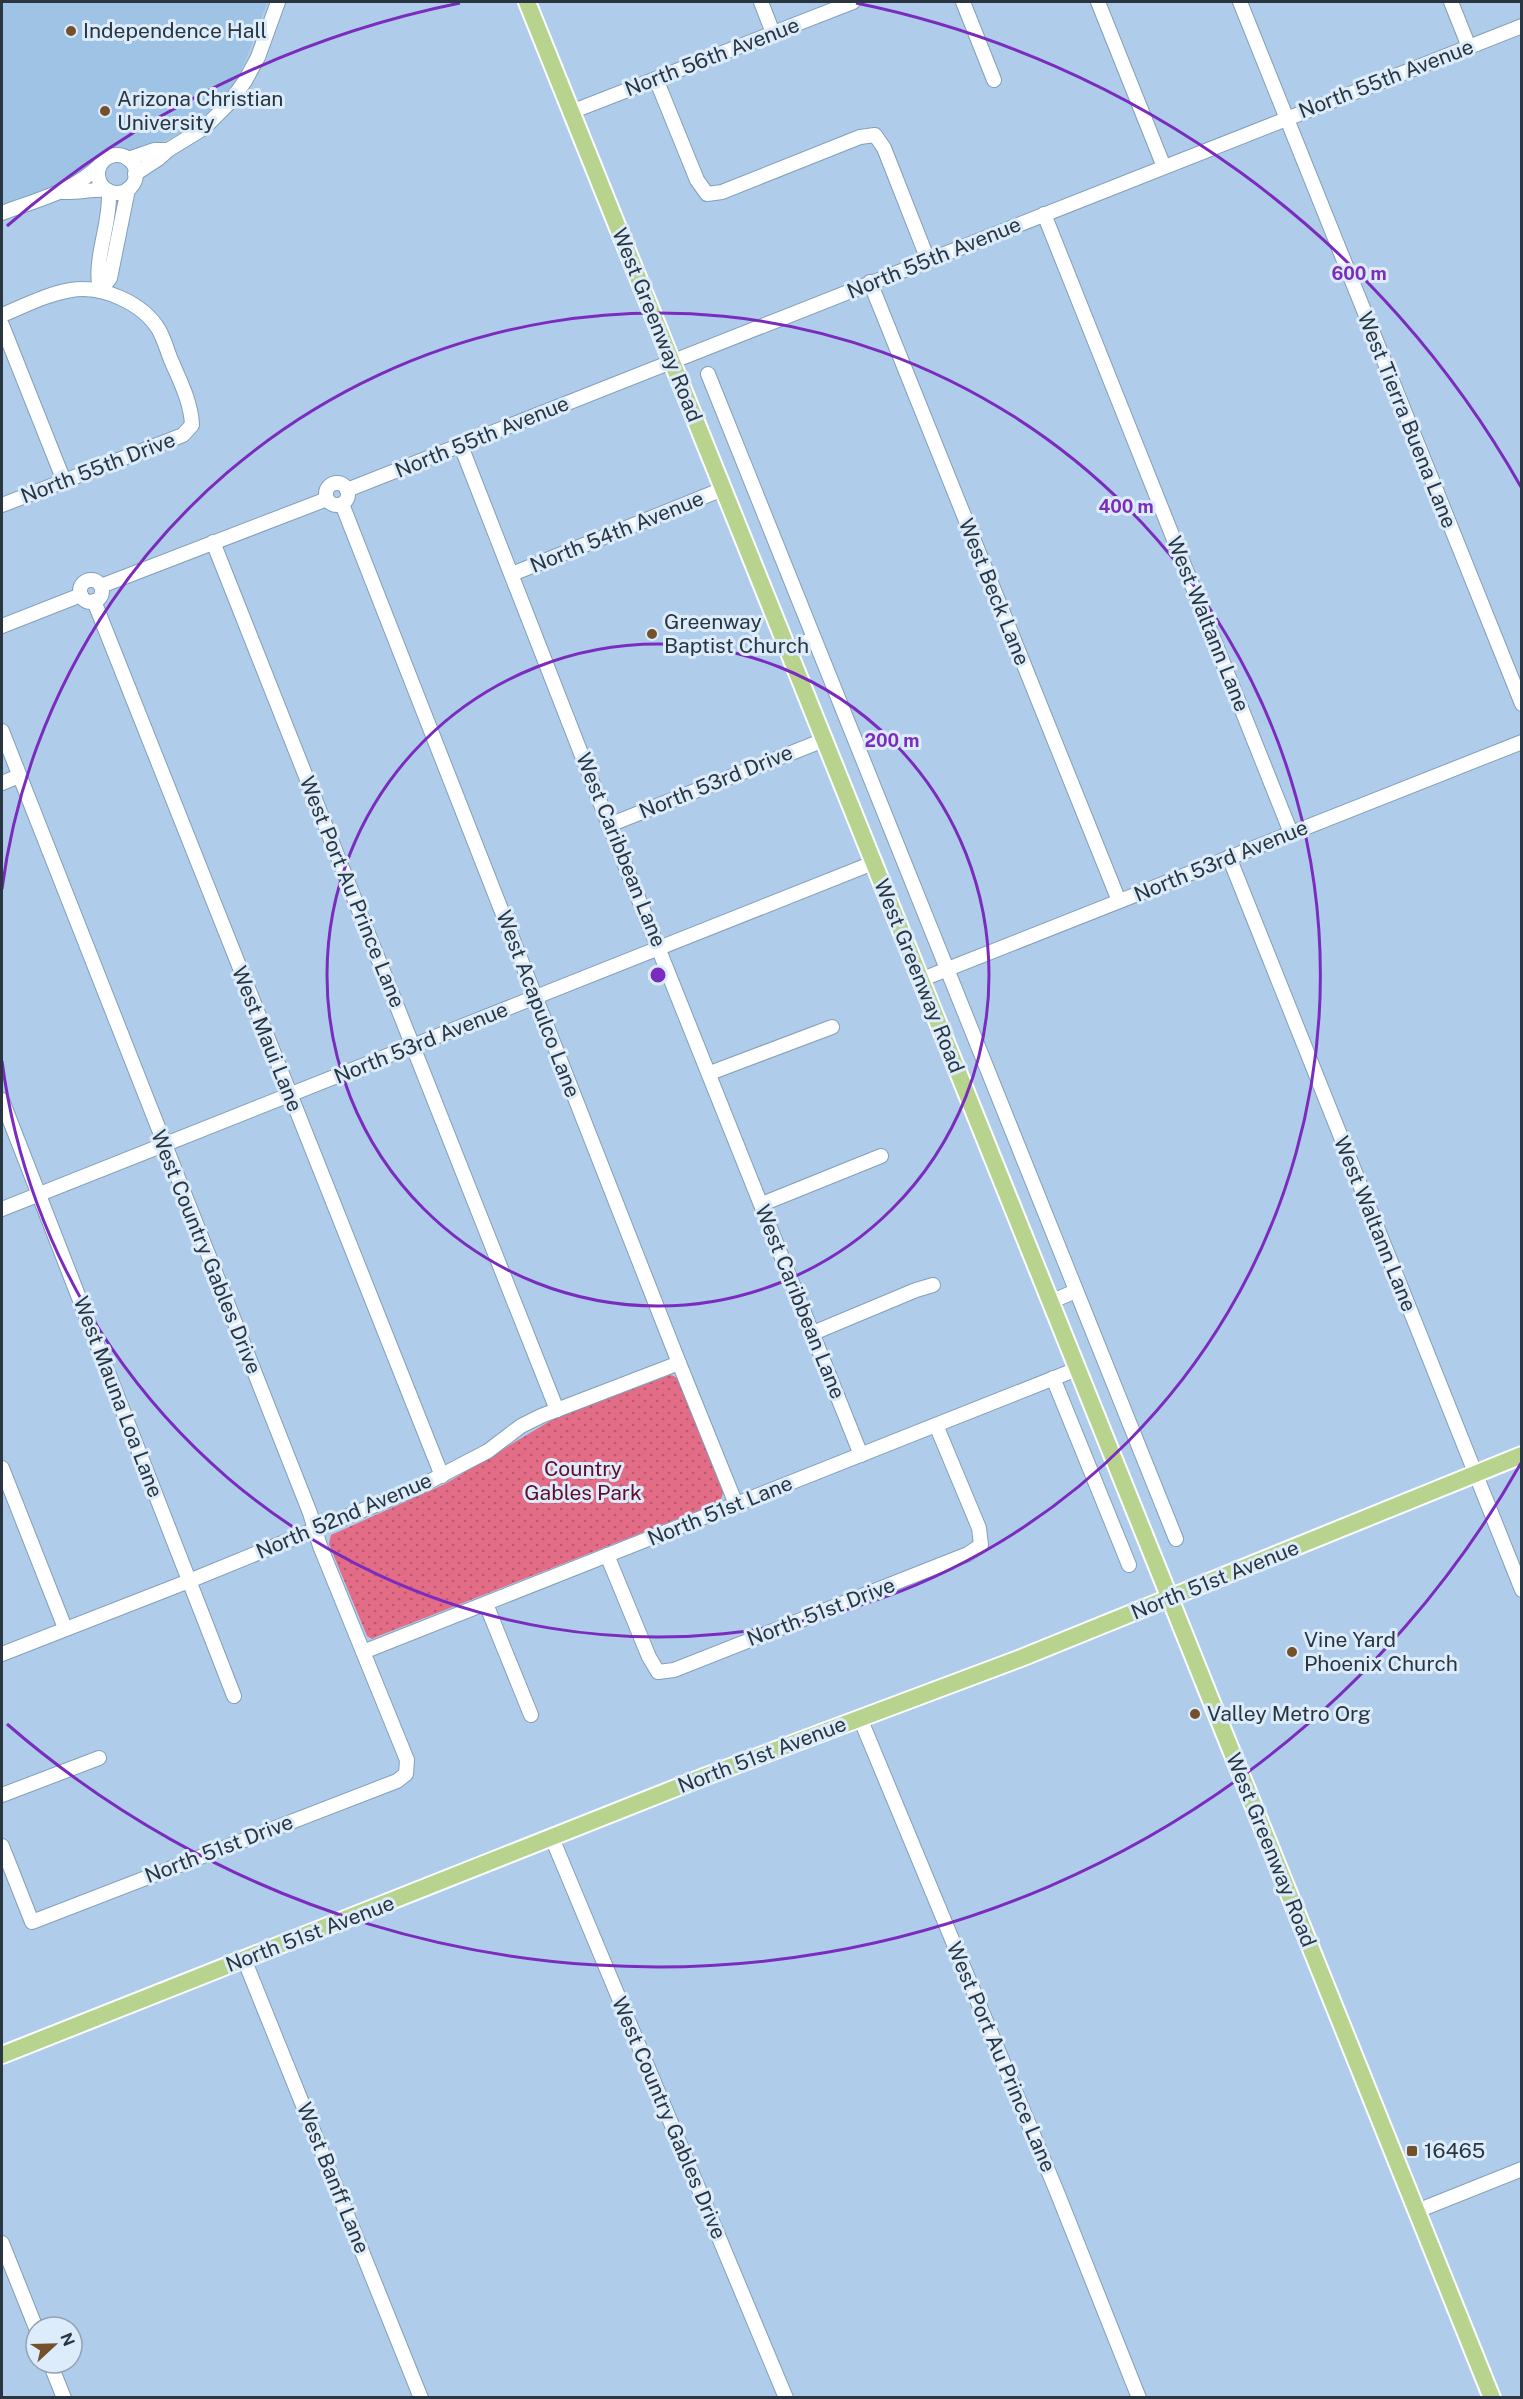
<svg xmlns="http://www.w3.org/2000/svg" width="1523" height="2399" font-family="'Public Sans',sans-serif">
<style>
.built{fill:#9fc3e5}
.park{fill:url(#park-dots)}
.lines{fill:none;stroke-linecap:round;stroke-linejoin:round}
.minor-casing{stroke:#829fba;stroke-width:16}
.major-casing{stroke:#fff;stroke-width:20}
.minor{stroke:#fff;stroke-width:14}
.major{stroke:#b8d38e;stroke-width:16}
.ring{fill:none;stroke:#7b2cbf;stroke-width:3}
.poi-dot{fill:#74512a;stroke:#ddecfb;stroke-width:2}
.labels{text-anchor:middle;stroke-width:6;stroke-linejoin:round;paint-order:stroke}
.poi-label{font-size:21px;fill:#293540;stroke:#ddecfb;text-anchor:start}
.street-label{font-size:21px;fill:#293540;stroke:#ddecfb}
.park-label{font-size:21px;fill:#610c28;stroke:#ddecfb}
.centre{fill:#7b2cbf;stroke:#ddecfb;stroke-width:3}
.ring-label{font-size:18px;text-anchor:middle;font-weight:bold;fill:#7b2cbf;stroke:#ddecfb;stroke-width:6;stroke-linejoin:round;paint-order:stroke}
</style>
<defs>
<pattern id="park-dots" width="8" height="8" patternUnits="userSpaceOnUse" patternTransform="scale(1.5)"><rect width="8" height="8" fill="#e36c86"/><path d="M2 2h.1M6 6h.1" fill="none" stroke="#b85a6f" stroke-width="1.8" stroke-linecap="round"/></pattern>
</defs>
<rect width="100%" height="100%" fill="#afcdea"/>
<polygon class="built" points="2,2 267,2 250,50 238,77 220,101 197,121 177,135 138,152 111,151 103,155 72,181 2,204"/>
<polygon class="park" points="670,1375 674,1376 681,1382 723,1493 720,1502 376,1637 372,1639 367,1636 329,1544 331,1535 445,1484 555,1418"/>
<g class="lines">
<g class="minor-casing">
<g id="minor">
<polyline points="761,2 773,33"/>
<polyline points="963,2 994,80"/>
<polyline points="1098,2 1164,167"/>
<polyline points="1240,2 1522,704"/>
<polyline points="1451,2 1469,47"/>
<polyline points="656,79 697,180 707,194 722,192 860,137 875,135 884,148 928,260"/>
<polyline points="571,112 853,2"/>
<circle cx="117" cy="174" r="19"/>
<polyline points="128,159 154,150 168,150"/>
<polyline points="135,174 158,159 168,150 204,128 229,103 245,81 258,57 278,2"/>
<path d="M62 192C77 193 91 189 106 190"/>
<path d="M2 213C36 200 73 192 100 165"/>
<polyline points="1044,214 1291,833"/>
<polyline points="870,282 1119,901"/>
<polyline points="100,291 110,278 128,189"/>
<path d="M100 291C93 258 111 225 109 191"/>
<path d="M2 315C24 306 47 294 71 290 102 285 143 303 159 330 164 339 167 350 171 360 180 381 191 402 192 425L183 435 2 505"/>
<polyline points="2,325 64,481"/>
<polyline points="708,374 1176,1539"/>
<polyline points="461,446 609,825 861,1455"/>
<circle cx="337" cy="494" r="11"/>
<polyline points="347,490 1522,26"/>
<polyline points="342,504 679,1363 736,1504"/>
<polyline points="213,542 557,1410"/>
<polyline points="512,574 723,489"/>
<circle cx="91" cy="591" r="11"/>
<polyline points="101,586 327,499"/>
<polyline points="94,601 442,1476"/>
<polyline points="2,626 81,595"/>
<polyline points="787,650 813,639"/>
<polyline points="2,731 310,1513 320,1546 407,1760 406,1774 397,1781 32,1922 2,1846"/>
<polyline points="2,783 19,776"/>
<polyline points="609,825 824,740"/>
<polyline points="1229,857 1522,1590"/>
<polyline points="920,980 1522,742"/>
<polyline points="710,1073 832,1027"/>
<polyline points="2,1100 234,1696"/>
<polyline points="762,1204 881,1156"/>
<polyline points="2,1209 873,863"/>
<polyline points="1050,1302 1076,1291"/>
<polyline points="813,1333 916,1290 933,1285"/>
<polyline points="1053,1378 1129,1565"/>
<polyline points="2,1468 65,1628"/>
<polyline points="607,1555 649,1657 658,1672 674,1670 968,1554 981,1545 979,1528 936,1425"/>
<polyline points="486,1604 531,1715"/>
<polyline points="363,1652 1077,1369"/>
<polyline points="2,1654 189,1581 417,1488 488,1451 521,1426 541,1416 679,1363"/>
<polyline points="860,1718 1057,2192 1139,2398"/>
<polyline points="2,1795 99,1758"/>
<polyline points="552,1838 786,2398"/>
<polyline points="244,1959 421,2398"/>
<polyline points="1417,2211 1522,2169"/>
<polyline points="2,2243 36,2328"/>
<polyline points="50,2363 64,2398"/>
</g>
</g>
<g class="major-casing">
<g id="major">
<polyline points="527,2 1492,2398"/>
<polyline points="2,2055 701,1778 1021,1658 1522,1455"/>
</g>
</g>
<use href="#minor" class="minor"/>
<use href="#major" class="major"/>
</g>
<g class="ring">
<circle cx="658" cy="975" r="331"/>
<path d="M2 889A662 662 0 1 1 2 1061"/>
<path d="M1521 1463A992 992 0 0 1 7 1724M7 226A992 992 0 0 1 460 3M856 3A992 992 0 0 1 1521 487"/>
</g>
<g class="poi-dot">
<circle cx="71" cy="31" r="6"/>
<circle cx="105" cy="111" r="6"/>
<circle cx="652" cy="634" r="6"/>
<circle cx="1292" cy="1652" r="6"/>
<circle cx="1195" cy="1714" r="6"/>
<rect x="1406" y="2145" width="12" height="12" rx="3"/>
</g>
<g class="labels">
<g class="poi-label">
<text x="83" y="38">Independence Hall</text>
<text x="117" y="106">Arizona Christian<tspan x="117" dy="24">University</tspan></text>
<text x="664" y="629">Greenway<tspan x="664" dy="24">Baptist Church</tspan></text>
<text x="1304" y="1647">Vine Yard<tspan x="1304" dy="24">Phoenix Church</tspan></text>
<text x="1207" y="1721">Valley Metro Org</text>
<text x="1424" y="2158">16465</text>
</g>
<g class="street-label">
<text transform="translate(712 57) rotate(-21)" y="7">North 56th Avenue</text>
<text transform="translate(1386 79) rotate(-21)" y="7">North 55th Avenue</text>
<text transform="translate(934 258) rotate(-22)" y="7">North 55th Avenue</text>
<text transform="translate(657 325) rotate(68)" y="7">West Greenway Road</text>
<text transform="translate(1407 420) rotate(68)" y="7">West Tierra Buena Lane</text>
<text transform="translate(482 437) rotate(-22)" y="7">North 55th Avenue</text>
<text transform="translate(98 468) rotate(-21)" y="7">North 55th Drive</text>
<text transform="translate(617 532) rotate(-22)" y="7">North 54th Avenue</text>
<text transform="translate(994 592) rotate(68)" y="7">West Beck Lane</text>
<text transform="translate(1208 624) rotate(68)" y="7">West Waltann Lane</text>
<text transform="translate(716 782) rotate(-22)" y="7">North 53rd Drive</text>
<text transform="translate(621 850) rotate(68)" y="7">West Caribbean Lane</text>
<text transform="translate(1221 861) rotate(-22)" y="7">North 53rd Avenue</text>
<text transform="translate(352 892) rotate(68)" y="7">West Port Au Prince Lane</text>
<text transform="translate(919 976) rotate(68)" y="7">West Greenway Road</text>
<text transform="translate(538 1004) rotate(69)" y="7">West Acapulco Lane</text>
<text transform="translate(267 1039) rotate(68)" y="7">West Maui Lane</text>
<text transform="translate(421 1043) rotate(-22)" y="7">North 53rd Avenue</text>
<text transform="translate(1375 1224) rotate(68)" y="7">West Waltann Lane</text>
<text transform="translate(206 1252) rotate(68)" y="7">West Country Gables Drive</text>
<text transform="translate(800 1302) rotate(68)" y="7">West Caribbean Lane</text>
<text transform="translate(118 1397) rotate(69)" y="7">West Mauna Loa Lane</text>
<text transform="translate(720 1511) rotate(-22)" y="7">North 51st Lane</text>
<text transform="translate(344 1516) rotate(-23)" y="7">North 52nd Avenue</text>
<text transform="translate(1215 1580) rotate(-22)" y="7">North 51st Avenue</text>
<text transform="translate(821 1612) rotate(-21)" y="7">North 51st Drive</text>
<text transform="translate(762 1755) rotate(-21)" y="7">North 51st Avenue</text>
<text transform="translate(219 1849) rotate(-21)" y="7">North 51st Drive</text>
<text transform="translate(1271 1850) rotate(68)" y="7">West Greenway Road</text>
<text transform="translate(310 1934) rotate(-21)" y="7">North 51st Avenue</text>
<text transform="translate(1001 2057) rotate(67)" y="7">West Port Au Prince Lane</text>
<text transform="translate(669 2118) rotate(67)" y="7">West Country Gables Drive</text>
<text transform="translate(333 2178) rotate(68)" y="7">West Banff Lane</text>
</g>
<g class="park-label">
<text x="583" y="1476">Country<tspan x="583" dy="24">Gables Park</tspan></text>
</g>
</g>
<circle cx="658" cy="975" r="9" class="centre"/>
<g class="ring-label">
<text x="1359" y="280">600 m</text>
<text x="1126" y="513">400 m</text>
<text x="892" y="747">200 m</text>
</g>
<rect width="1523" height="2399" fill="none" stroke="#293540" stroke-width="6"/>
<g transform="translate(54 2345) rotate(68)"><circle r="28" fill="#ddecfb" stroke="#95a3b0" stroke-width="1.5"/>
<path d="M0-4.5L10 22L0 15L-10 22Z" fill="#74512a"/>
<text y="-9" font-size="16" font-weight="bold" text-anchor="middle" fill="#293540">N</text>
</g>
</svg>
